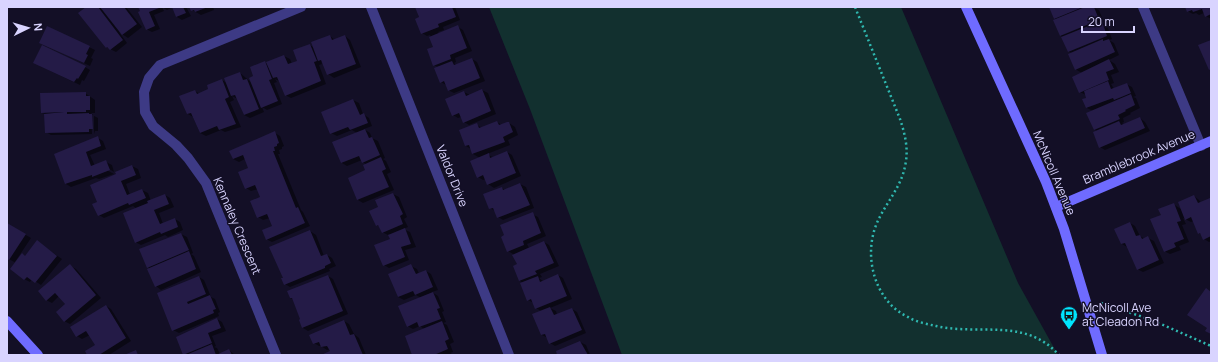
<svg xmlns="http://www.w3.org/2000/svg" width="1218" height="362" font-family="Manrope,sans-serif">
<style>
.green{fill:#12302f}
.shadow{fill:#0007}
.building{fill:#241b47}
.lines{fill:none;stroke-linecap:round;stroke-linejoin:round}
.path{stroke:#2fb8b0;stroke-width:2.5;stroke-dasharray:2 3;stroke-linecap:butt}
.street{stroke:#3d3a85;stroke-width:10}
.secondary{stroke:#6f6bff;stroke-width:10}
.labels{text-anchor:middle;stroke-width:3;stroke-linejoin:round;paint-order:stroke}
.street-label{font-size:12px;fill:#d9d4ff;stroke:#130f26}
.poi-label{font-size:12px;fill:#d9d4ff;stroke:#130f26;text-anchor:start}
</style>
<rect width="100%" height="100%" fill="#130f26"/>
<polygon class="green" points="489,7 901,7 1018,283 1058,355 622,355 530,109"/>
<g class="shadow">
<polygon points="87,7 126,7 142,27 128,38 119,32 127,43 116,52 106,47"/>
<polygon points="139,7 186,7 191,16 182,20 177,17 173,7 167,10 162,7 164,11 154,15 160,29 152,32 146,29"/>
<polygon points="190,7 213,7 214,10 201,15 192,10"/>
<polygon points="417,7 455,7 460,20 443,27 444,30 438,32 439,34 458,27 463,30 472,51 455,58 456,62 454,63 457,65 472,59 477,62 485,81 454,93 448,90 446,85 441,82 438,67 434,65 435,47 430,35 427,36 422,33"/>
<polygon points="1050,7 1095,7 1094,8 1099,10 1103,20 1100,21 1107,26 1112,39 1109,40 1114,43 1119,55 1109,60 1115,64 1119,72 1111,75 1114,83 1111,84 1114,89 1126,84 1132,87 1136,96 1133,97 1136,98 1140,108 1130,113 1131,114 1123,118 1124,122 1122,123 1125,125 1140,118 1145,122 1150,131 1105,150 1100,147 1097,131 1094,129 1093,111 1087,108 1084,100 1088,98 1086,95 1080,92 1082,73 1075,69 1072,53 1069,52 1062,37 1061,36 1057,20 1054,19"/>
<polygon points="1186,7 1211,7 1211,19 1206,16 1204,13 1199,15 1196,13 1193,14 1187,11"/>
<polygon points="330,36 335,40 345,36 350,40 361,67 334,78 328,74 324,64 321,62 322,64 319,65 326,84 291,98 285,95 279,81 275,79 277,82 274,83 282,104 267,110 262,107 264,112 250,118 244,115 238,99 232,96 234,100 230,102 241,127 225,132 221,130 206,136 200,133 193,117 188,114 195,91 200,94 210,89 222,80 227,83 240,73 252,83 254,76 264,62 269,65 284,56 290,59 292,64 299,61 310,45 313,47"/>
<polygon points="46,45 89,47 95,50 91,58 93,59 90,66"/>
<polygon points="40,66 85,67 90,70 84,81 82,80 80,85"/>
<polygon points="482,90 488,93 496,114 469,125 464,122 461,117 458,118 453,115 464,92 470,95"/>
<polygon points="85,93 95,100 95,113 91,113 93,115 91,115 92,134 94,134 94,116 98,118 98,131 95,131 94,134 51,135 46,132 45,114 42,113"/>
<polygon points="353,100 359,103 363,114 369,118 372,126 364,129 370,133 372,138 378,141 385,158 383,159 386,161 391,172 387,174 394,190 363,203 358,200 367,171 366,164 362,162 362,160 347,166 342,163 334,143 357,133 352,130 337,136 331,133 323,112"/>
<polygon points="497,122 502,125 509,123 515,127 518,135 508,140 510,145 487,154 494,158 507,152 512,155 521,176 494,188 488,184 486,179 483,180 478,177 480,158 473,154 471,149 466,146 477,125 482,128"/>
<polygon points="275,133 280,136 284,146 282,147 282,149 279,150 280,154 278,154 301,210 303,212 310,226 272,242 266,239 274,226 270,218 263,220 258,217 262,197 258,189 251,191 246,188 249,168 245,159 239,162 233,159"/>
<polygon points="98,138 103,141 106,149 90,155 95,166 106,162 112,165 114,172 106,167 105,169 114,174 99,179 96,178 71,187 66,184 56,155"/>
<polygon points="132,166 138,169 141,178 126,184 130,195 142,190 148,193 151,201 165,195 170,198 174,207 159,213 163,224 175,219 180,222 183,230 168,237 165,235 141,245 135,242 137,209 133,206 104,218 99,215 99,202 116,175"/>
<polygon points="520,184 526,187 534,208 503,220 498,217 495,211 490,208 502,188 505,190"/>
<polygon points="393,194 399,197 407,217 404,219 408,227 403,229 410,232 416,247 405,250 409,260 389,268 384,265 391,239 389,234 388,235 382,232 381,227 377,225 379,207 376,201"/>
<polygon points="1194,196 1199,200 1201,203 1210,200 1211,200 1211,241 1209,242 1204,239 1202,235 1199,233 1194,221 1191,222 1183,218 1186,224 1182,225 1189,242 1179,246 1181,250 1170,254 1164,251 1162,216 1173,204 1181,209"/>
<polygon points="532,214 538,217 546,236 527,244 529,248 544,242 549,245 559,266 540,274 542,277 539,278 544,282 558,275 563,278 572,299 550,308 556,311 557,315 572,309 577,312 586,333 555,346 550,343 548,338 542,335 541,311 536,308 534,303 528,300 523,283 520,281 514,266 518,265 513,254 508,251"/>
<polygon points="1130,223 1135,226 1140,236 1145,239 1148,238 1154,241 1164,263 1143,272 1137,269 1127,247 1122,244"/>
<polygon points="7,224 31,238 15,262 17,263 26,256 37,242 62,259 41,285 32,279 30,282 24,279 16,263 7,258"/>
<polygon points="310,231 316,235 324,256 327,255 332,258 336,266 329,269 330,271 290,287 285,284"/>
<polygon points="181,234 187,237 193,253 191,254 194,256 201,272 161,290 156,286 150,269 148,267"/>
<polygon points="70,266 76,269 101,298 70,324 64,321 66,305 59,296 52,303 46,300"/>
<polygon points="411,266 417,269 419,274 426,271 431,274 438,290 432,292 438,296 444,311 442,312 446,322 443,323 447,325 454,342 450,344 453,352 450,353 454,355 414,355 406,337 424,329 420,326 413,329 407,326 421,298 416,295 404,300 398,297"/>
<polygon points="328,276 333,279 348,314 308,331 303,328 301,320 293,299 290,298"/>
<polygon points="199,277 204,280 211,297 215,299 220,312 218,313 219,316 179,333 173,330"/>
<polygon points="106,306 111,309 131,341 109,355 89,355 96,345 90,335 82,339 77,336"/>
<polygon points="217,319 222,322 226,331 212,336 216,346 214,347 217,348 220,354 229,350 235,355 184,354"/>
<polygon points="344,321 349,324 354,334 359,338 366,355 324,355 331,352 330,349 327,350 321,346 319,346 314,343"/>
<polygon points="580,342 586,345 590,355 558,355"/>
</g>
<g class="building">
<polygon points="86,7 98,7 123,40 110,50 107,47 106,48 78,13"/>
<polygon points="100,7 124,7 137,24 122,35"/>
<polygon points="138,7 158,7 159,8 149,12 155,26 146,30 138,12 140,11"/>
<polygon points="172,7 183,7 186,13 176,17"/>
<polygon points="189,7 208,7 195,12 194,10 191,11"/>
<polygon points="415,7 452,7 456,17 438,24 439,27 421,34 415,19 419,17"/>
<polygon points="1049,7 1083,7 1054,19"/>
<polygon points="1085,7 1094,7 1098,17 1092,20 1094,22 1060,36 1053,20"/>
<polygon points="1185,7 1211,7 1211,14 1205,17 1202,9 1193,12 1192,10 1187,12"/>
<polygon points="1102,21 1107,36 1068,52 1061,37 1096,23 1096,24"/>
<polygon points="458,25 467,48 450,55 451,59 433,66 427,49 433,47 429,37"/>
<polygon points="47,26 90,46 86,54 88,55 84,63 39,43"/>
<polygon points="330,35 332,40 345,35 356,64 327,75 321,60 318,61 311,42"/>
<polygon points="1103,39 1103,41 1109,39 1115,52 1075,70 1068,54"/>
<polygon points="1211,40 1211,69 1209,70 1198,45"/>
<polygon points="310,44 317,61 314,62 321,81 285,96 277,77 273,78 266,62 284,55 288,64 297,61 293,50"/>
<polygon points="42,45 86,66 78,79 77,78 74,82 33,63"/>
<polygon points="472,58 480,78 448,91 444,81 440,83 434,68 452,61 454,65"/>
<polygon points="1109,59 1114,69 1106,72 1109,80 1079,93 1072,77"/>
<polygon points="265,61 272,79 269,80 278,101 261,108 249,78 253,76 250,67"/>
<polygon points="240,72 243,80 247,79 259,109 244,115 235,95 231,96 224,78"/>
<polygon points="222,79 229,97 225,99 236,124 219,130 217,126 200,133 191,113 187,114 179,96 195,90 197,94 208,89 207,85"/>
<polygon points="1108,81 1111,89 1127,83 1131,93 1114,100 1113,98 1086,108 1082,99 1086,98 1084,91"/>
<polygon points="482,89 491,111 463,123 459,113 452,116 445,99 464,91 466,96"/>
<polygon points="86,92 86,96 90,96 90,110 86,110 86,112 67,112 67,114 89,113 89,114 92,114 93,129 89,129 89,132 45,133 44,114 64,112 41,113 40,93"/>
<polygon points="1131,94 1135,105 1125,110 1126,111 1118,115 1120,119 1094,130 1086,113"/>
<polygon points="353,99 360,115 364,113 368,123 350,130 348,127 330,134 321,112"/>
<polygon points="1140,117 1145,128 1099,148 1093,132 1119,121 1121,125"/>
<polygon points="497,121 499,125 507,122 509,122 513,132 503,137 505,142 472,154 469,145 465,146 459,130 477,123 479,128"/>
<polygon points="365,129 369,138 372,137 380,155 362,163 359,156 341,163 332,142"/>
<polygon points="275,131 279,143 277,144 277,146 274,147 275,151 273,151 296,208 298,207 305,223 266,240 262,230 272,226 267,214 257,218 250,201 260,197 255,185 245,189 238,172 248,168 243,155 233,159 229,151"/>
<polygon points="98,136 101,146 86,152 91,166 106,160 110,170 92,177 92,175 65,184 54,154"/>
<polygon points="507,151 516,173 487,185 483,175 477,178 470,161 489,153 490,158"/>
<polygon points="381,157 386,169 382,171 389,187 357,200 348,178 365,170 363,165"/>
<polygon points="132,165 136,175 121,181 127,195 142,189 146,198 129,205 128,203 98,216 92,204 97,202 90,185 116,174 115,172"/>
<polygon points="520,183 530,205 497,218 493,208 489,209 483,194 502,187 503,190"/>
<polygon points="393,193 403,214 400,216 403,224 382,233 378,225 376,226 369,211 378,207 375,200"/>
<polygon points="165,194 169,204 154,210 160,224 175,218 178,227 161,234 160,232 135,243 123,213 148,203 147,201"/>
<polygon points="1194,195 1198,203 1210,198 1211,201 1211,236 1203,240 1200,233 1198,234 1191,217 1185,220 1178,202"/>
<polygon points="1174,203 1181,221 1177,222 1184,239 1174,243 1176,247 1164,252 1150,219 1161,215 1158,209"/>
<polygon points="533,212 541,233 523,241 524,245 507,252 501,237 504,235 500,225"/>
<polygon points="1130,222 1136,236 1140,235 1142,239 1148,236 1159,260 1137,270 1125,243 1121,244 1114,229"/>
<polygon points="7,223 26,234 9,260 7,259"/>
<polygon points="405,228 411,244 401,247 405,257 383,266 374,245 390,239 388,235"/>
<polygon points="310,230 321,256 327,254 331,263 325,266 325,268 284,285 281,278 283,278 269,247"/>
<polygon points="181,233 189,250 147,268 139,249"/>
<polygon points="37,240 57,256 35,283 27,277 24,280 10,269 22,253 25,256"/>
<polygon points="544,241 554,263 535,271 537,274 519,281 513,266 517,264 512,255"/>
<polygon points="189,251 196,269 155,287 147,269"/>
<polygon points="70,264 96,295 64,322 56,312 65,304 55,293 46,301 38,291"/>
<polygon points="411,264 416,274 426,270 433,287 415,295 413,291 398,297 388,274"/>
<polygon points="558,274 567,296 535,309 531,299 527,301 520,283 538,276 540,282"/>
<polygon points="328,275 343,311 302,328 299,320 300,319 292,298 290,298 287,291"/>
<polygon points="199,276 206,294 187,302 188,304 210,295 216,309 213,310 214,313 172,331 157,293"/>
<polygon points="1206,288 1211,292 1211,334 1205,331 1207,328 1187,315"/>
<polygon points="433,292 440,308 437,309 441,319 419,327 417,322 407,327 398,306"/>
<polygon points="106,305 126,338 99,355 87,355 85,351 95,345 86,331 76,337 70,327"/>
<polygon points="550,307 554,315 572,308 582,330 549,344 545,334 541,335 532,314"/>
<polygon points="217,318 221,328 208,333 212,343 183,355 176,337"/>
<polygon points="344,320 350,335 354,334 363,355 321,355 330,351 327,346 321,347 319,342 313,344 309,335"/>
<polygon points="442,321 449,339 445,341 448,349 434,355 426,355 426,354 412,355 405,336"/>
<polygon points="580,341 588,355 557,355 556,351"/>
<polygon points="212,344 216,355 229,349 232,355 186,355"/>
<polygon points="136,350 138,355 124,355"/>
</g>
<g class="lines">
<g class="path">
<path d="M855 7 900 119C905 134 909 150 905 166 901 189 882 207 875 228 864 260 876 302 908 317 916 322 927 324 936 326 980 336 1025 317 1059 355"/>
<polyline points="1101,303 1152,320 1211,346"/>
</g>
<g class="street">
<polyline points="371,7 509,355"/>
<polyline points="1143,7 1201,146"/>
<polyline points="276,355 206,183 188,158 176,145 153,126 145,112 144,92 149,78 160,65 301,7"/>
</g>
<g class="secondary">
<polyline points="966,7 1046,182 1064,229 1102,355"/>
<polyline points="1056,207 1211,141"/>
<polyline points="7,321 38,355"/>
</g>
</g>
<defs>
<g id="bus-pin" transform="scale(0.9)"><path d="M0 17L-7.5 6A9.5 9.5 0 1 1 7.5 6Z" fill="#00e5ff" stroke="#130f26"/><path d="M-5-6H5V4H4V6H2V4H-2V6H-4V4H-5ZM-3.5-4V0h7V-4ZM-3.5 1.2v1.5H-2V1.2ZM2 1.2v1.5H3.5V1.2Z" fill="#111"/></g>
</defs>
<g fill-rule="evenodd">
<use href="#bus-pin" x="1069" y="315"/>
</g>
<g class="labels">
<g class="street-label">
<text transform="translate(1139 157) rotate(-23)" y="4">Bramblebrook Avenue</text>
<text transform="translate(1054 173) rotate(67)" y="4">McNicoll Avenue</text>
<text transform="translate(452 176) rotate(68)" y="4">Valdor Drive</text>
<text transform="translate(237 226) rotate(67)" y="4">Kennaley Crescent</text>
</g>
<g class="poi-label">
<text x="1082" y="312">McNicoll Ave<tspan x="1082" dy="14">at Cleadon Rd</tspan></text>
</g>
</g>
<rect width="1218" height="362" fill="none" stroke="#d9d4ff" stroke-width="16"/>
<g transform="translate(28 28) rotate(85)" stroke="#130f26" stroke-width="3" paint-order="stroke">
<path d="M0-3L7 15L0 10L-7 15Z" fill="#d9d4ff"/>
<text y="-6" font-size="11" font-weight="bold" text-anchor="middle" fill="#d9d4ff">N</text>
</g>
<path d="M1082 26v6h52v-6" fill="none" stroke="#d9d4ff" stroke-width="2"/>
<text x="1088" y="26" font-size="12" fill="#d9d4ff" stroke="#130f26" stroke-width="3" paint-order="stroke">20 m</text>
</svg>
